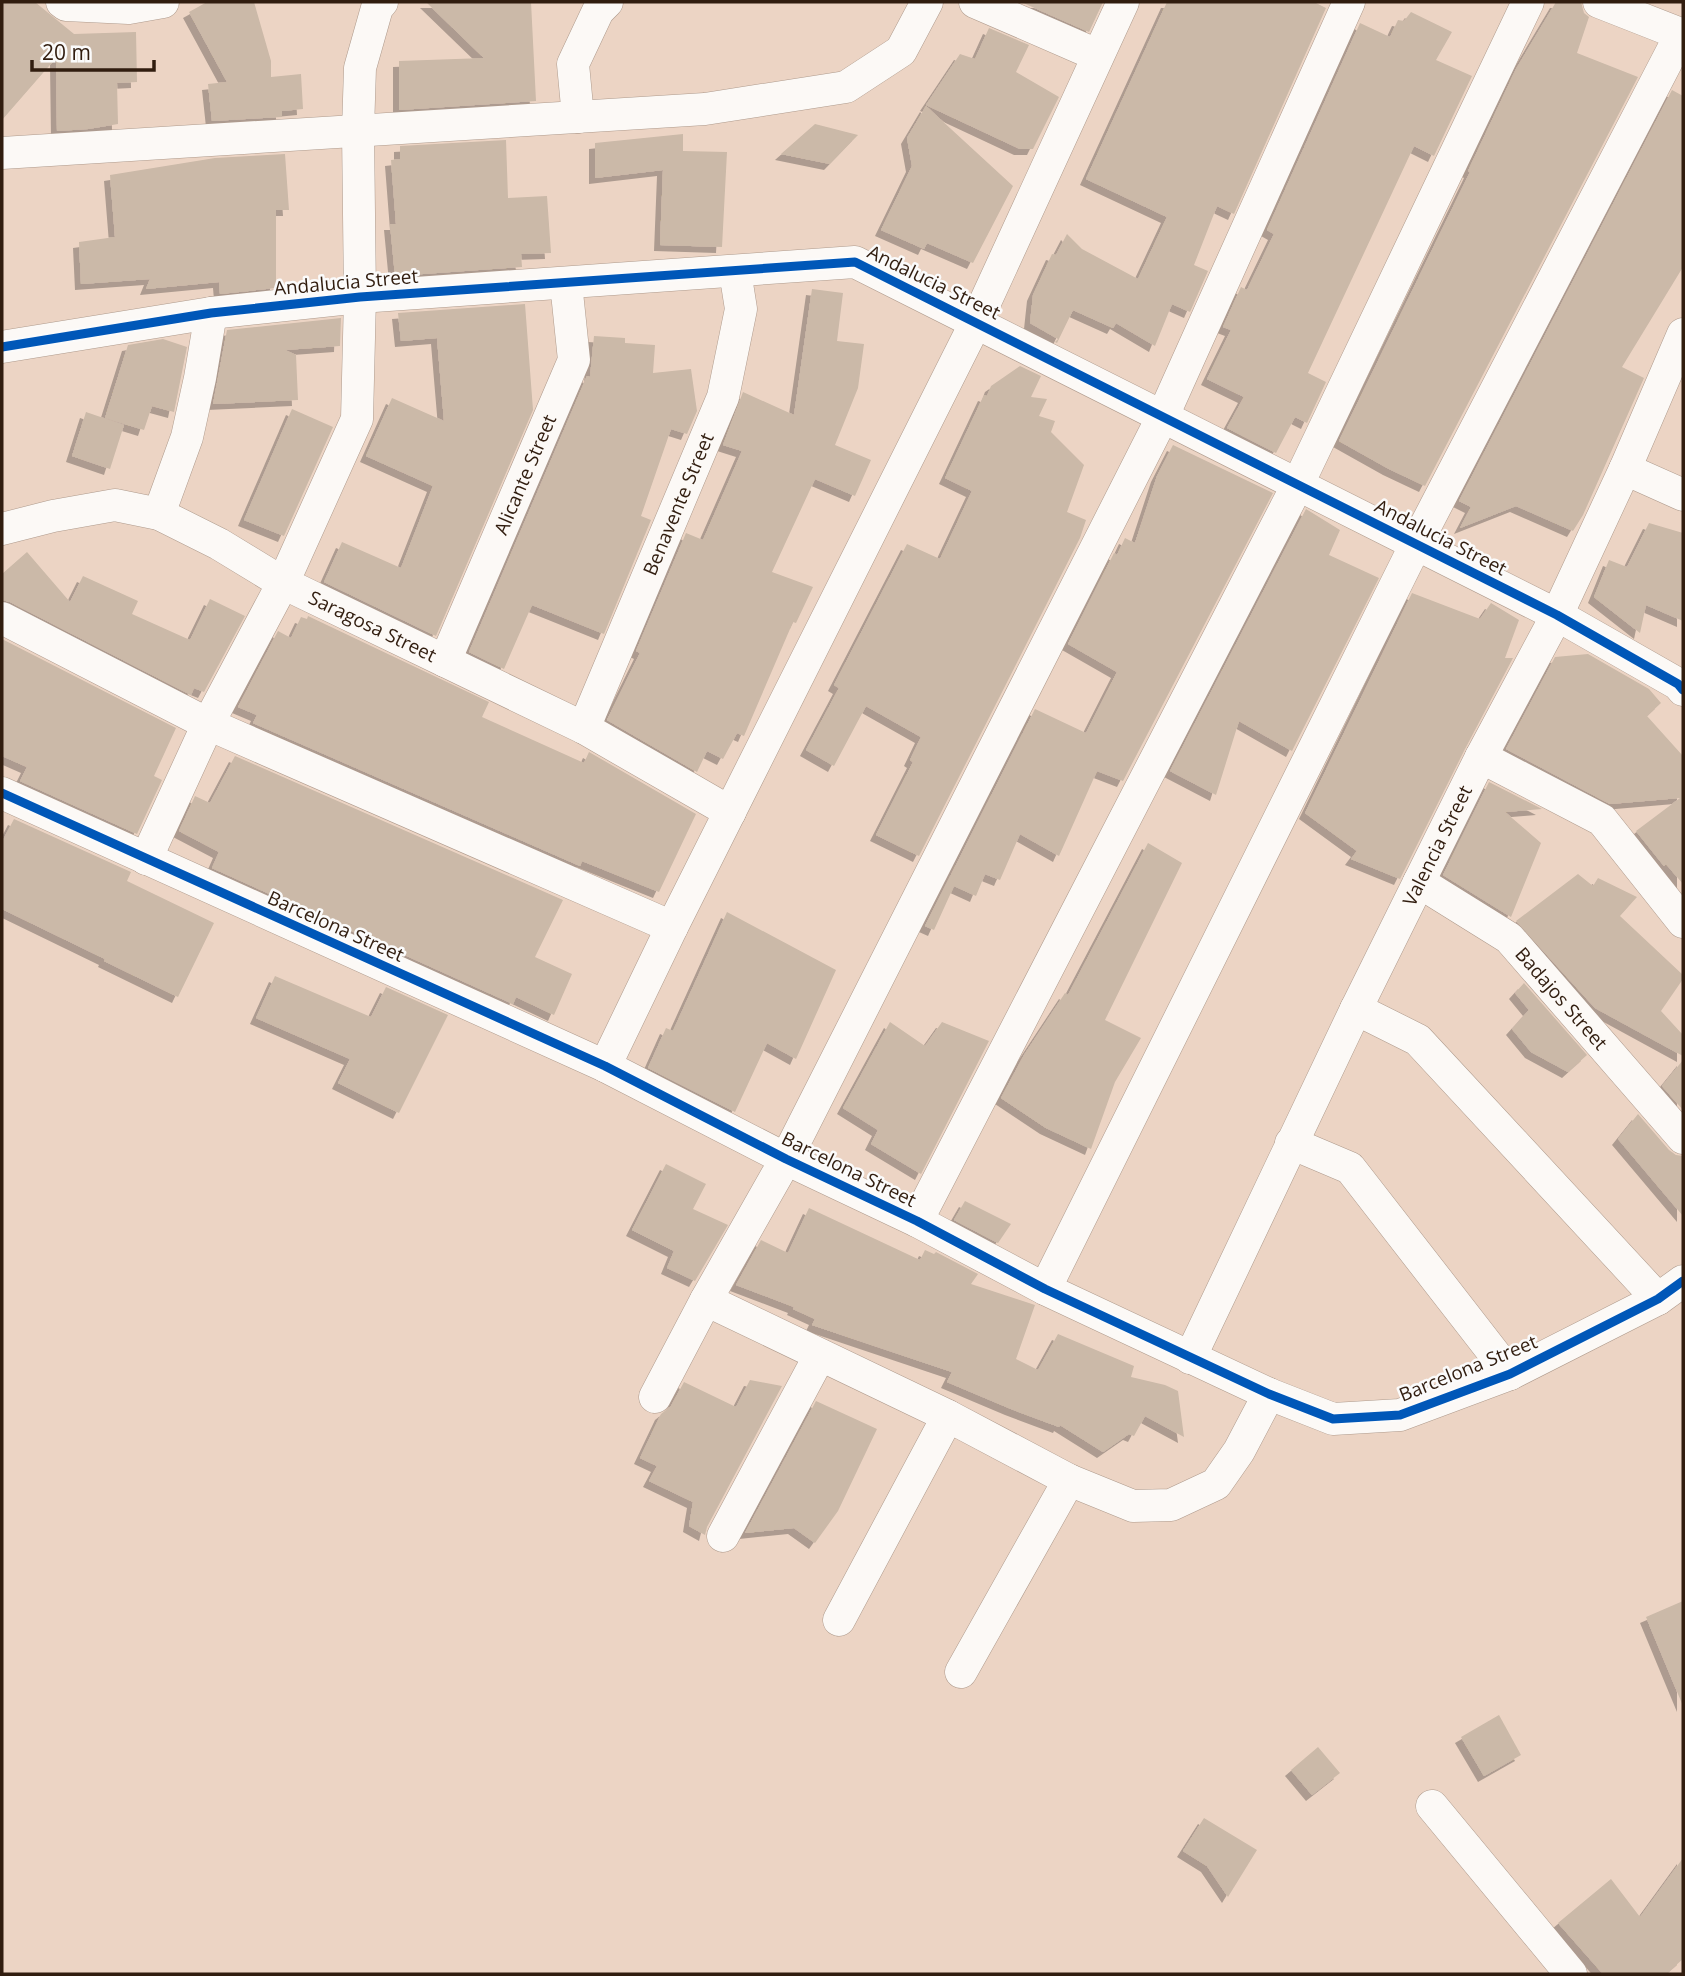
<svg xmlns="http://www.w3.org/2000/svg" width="1685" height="1976" font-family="'Open Sans',sans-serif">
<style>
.building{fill:#cbb9a8;filter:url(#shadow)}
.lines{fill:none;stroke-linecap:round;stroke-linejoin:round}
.minor-casing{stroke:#ae9a8c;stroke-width:33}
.minor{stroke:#fcf9f6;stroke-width:32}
.cycleway-casing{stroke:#fbfbfb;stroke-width:13}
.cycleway{stroke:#0057b8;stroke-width:9}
.labels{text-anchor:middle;stroke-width:5;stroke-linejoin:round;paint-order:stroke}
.street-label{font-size:19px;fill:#311d0f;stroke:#fbfbfb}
</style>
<defs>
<filter id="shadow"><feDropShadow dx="-6" dy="6" stdDeviation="0" flood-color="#0004"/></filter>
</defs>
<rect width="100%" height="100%" fill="#ecd4c4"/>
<g class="building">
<polygon points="2,2 35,2 74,34 136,32 137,82 117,83 118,124 88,129 57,131 56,58 2,120"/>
<polygon points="207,2 254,2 271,61 271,77 301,74 303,109 282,111 282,117 212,121 208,84 227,82 189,12"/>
<polygon points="426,2 531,2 536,101 399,110 399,61 484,58"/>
<polygon points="1021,2 1103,2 1089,32"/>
<polygon points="1167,2 1314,2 1326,8 1234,214 1217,206 1194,265 1208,271 1190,312 1172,304 1155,346 1116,323 1113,328 1073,310 1057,343 1055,342 1058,339 1030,323 1033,295 1052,254 1056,255 1067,234 1082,249 1138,279 1167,217 1086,179"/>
<polygon points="1556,2 1581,2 1584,13 1589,17 1577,53 1638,77 1425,486 1389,469 1339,441 1470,172 1468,171 1516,69"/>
<polygon points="1411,12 1452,32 1436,60 1472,76 1434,156 1414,146 1308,373 1326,382 1307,423 1295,417 1276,453 1227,428 1244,397 1207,379 1231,330 1223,327 1241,287 1247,290 1274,234 1267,230 1360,23 1390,37 1398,20 1404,21"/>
<polygon points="989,28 1029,45 1016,72 1059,97 1033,149 1020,149 926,105 960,54 975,59"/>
<polygon points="1672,90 1683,96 1683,267 1622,367 1644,378 1583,515 1573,531 1516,506 1460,528 1471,507 1459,501"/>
<polygon points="926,106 1013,186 973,263 927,243 924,249 881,230 912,166 907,138"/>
<polygon points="815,124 858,135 830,164 781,154"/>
<polygon points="683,134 683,151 727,152 722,247 660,245 663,170 595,178 595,143"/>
<polygon points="506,140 508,198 547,196 551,253 521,254 522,267 395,276 390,224 396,224 391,160 400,159 400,146"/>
<polygon points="285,154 289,210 276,210 276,288 220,294 219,282 146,289 150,279 81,284 79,242 115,237 110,175 215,158"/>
<polygon points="812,289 843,293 837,341 864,344 858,388 835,445 871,460 855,496 815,479 772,572 813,587 796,623 793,622 744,736 737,733 723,759 707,751 697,772 607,720 640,653 636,651 686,533 703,540 742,451 723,445 743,392 794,415"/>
<polygon points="525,304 533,410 436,636 324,582 342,542 401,568 433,486 366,456 392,398 444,421 437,338 401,341 398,313"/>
<polygon points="341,318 340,346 285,350 296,355 298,400 213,404 227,330"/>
<polygon points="594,336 625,338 625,343 655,345 653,373 691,369 697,411 687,434 671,429 641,516 651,520 604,634 532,605 504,669 469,652 587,376 590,377"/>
<polygon points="163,339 187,347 174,412 152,406 144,430 105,418 128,345"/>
<polygon points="1020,366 1041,376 1031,397 1047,399 1039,416 1055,421 1051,432 1084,465 1067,512 1086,520 1080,538 919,856 876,835 913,762 910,760 921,737 866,706 834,766 806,750 839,688 834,685 907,544 940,559 972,491 945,478 984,395 987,396 991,386"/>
<polygon points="292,409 333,427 284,536 244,520"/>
<polygon points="86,412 124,425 110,469 72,456"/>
<polygon points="1173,445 1273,493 1123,781 1097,771 1059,856 1020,834 1000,880 985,874 976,896 954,886 934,930 925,926 1035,709 1086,733 1117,672 1068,644 1114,553 1117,555 1125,538 1135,543 1157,476"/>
<polygon points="1306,509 1340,530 1329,555 1379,578 1292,751 1239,721 1216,795 1170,771"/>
<polygon points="1649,523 1683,533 1683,621 1646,605 1640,633 1594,597 1609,560 1627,567"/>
<polygon points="27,552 70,602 83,576 138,601 132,614 190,640 210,599 245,616 204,692 194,688 191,695 10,602 2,600 2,574"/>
<polygon points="1412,593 1480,619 1491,603 1519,620 1505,658 1513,658 1465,749 1400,879 1351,859 1357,851 1305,813"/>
<polygon points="308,616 489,702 482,717 584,763 589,752 696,814 659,892 582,861 580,866 253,723 257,715 238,707 278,631 291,638 301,617 307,619"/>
<polygon points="2,639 176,728 154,776 162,780 137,834 20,781 27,767 2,756"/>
<polygon points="1588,654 1649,689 1661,703 1647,716 1683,756 1683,884 1666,864 1664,866 1636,831 1680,798 1610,804 1506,749 1555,657"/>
<polygon points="235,756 563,900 535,957 572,974 554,1015 516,997 513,1004 212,868 219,852 179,831 195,796 210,803"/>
<polygon points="1489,782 1542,809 1505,812 1541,843 1511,917 1443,875"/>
<polygon points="14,819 131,872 127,881 214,923 178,997 104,961 105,959 2,909 2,842"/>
<polygon points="1148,843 1182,863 1105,1020 1141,1038 1115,1082 1091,1149 1046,1128 1001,1098 1024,1055 1065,993 1068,995"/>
<polygon points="1578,874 1593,886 1598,878 1637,897 1620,916 1683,975 1683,979 1661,1011 1683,1035 1683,1056 1595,1008 1516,921"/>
<polygon points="727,912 836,970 796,1059 767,1043 735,1112 648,1068 666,1028 673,1031"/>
<polygon points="275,976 371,1017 386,987 448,1015 399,1113 338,1083 350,1059 256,1018"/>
<polygon points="1524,983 1587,1055 1568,1072 1531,1052 1512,1029 1529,1010 1515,993"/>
<polygon points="890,1022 925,1046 942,1022 989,1041 921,1174 871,1144 878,1130 843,1108"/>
<polygon points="1683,1060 1683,1110 1662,1086"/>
<polygon points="1638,1114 1669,1150 1676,1155 1683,1156 1683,1216 1618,1139"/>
<polygon points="666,1164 706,1184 693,1209 728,1225 695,1281 667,1268 674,1251 632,1230"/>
<polygon points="965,1201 1011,1224 998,1243 954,1220"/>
<polygon points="809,1208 920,1260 925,1250 934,1254 936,1252 978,1274 971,1284 1035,1305 1016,1359 1038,1370 1058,1334 1134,1366 1131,1377 1165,1385 1178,1391 1184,1437 1145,1416 1134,1436 1129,1434 1103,1452 1060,1425 1059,1427 1011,1409 947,1382 952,1372 812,1325 815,1319 793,1309 794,1307 736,1285 761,1240 788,1253"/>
<polygon points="750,1380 782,1386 707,1527 705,1535 689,1526 693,1502 649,1481 657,1466 640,1458 661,1414 671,1406 684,1382 736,1407"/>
<polygon points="816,1401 877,1429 838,1511 815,1543 794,1528 745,1533"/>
<polygon points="1683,1601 1683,1706 1646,1617"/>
<polygon points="1499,1715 1521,1755 1484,1776 1461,1737"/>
<polygon points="1318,1747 1340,1773 1312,1795 1291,1770"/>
<polygon points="1204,1818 1257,1850 1228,1897 1207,1866 1183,1851"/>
<polygon points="1683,1858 1683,1959 1666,1974 1603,1974 1558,1923 1611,1879 1640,1917"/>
</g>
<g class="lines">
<g class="minor-casing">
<g id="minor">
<polyline points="62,2 66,5 129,8 163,2"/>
<polyline points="975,2 1097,55"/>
<polyline points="1599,2 1683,35"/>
<polyline points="578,117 573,64 598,11 607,2"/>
<polyline points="2,153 705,109 846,87 901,51 927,2"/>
<polyline points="2,347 211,313 360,297 855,262 1557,615 1678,684 1683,690"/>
<polyline points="1625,469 1683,495"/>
<polyline points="159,514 187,437 200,378 211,313"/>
<path id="s1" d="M2 529 53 516 115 505 159 514 219 544 283 583 584 728 730 812"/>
<polyline points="2,618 208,724 672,927"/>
<path id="s2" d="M445 661 574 360 566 283"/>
<path id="s3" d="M584 728 723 397 741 309 735 271"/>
<polyline points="1481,757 1602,820 1683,922"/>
<polyline points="2,793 605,1066 786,1159 917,1221 1045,1289 1269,1394 1333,1419 1400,1415 1510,1374 1658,1299 1683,1281"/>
<polyline points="146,859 208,724 283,583 357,419 360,297 358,130 360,68 377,8 382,2"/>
<path id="s4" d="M1419 882 1509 938 1683 1138"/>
<polyline points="1356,1009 1418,1040 1658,1299"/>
<polyline points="605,1066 672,927 976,322 1123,2"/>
<polyline points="1291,1143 1350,1168 1510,1374"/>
<polyline points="917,1221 1298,484 1528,2"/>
<polyline points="1045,1289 1416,544 1681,34"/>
<polyline points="706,1300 948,1416 1069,1480 1133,1506 1171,1505 1216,1484 1239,1451 1269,1394"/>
<path id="s5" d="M1190 1358 1356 1009 1481 757 1557 615 1625 469 1683 334"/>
<polyline points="655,1397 706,1300 786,1159 1163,416 1349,2"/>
<polyline points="723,1536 820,1355"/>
<polyline points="839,1620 948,1416"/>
<polyline points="961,1672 1069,1480"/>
<polyline points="1432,1806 1571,1974"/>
</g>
</g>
<use href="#minor" class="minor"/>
<g class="cycleway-casing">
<g id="cycleway">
<polyline points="2,347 211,313 360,297 855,262 1557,615 1678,684 1683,690"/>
<polyline points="2,793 605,1066 786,1159 917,1221 1045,1289 1269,1394 1333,1419 1400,1415 1510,1374 1658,1299 1683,1281"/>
</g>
</g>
<use href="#cycleway" class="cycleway"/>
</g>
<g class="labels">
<g class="street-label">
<text transform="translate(346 282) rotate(-5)" y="7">Andalucia Street</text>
<text transform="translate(934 282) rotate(26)" y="7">Andalucia Street</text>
<text dy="7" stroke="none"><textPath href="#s2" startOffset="203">Alicante Street</textPath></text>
<text dy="7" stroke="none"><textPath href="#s3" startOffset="243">Benavente Street</textPath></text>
<text transform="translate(1441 537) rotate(27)" y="7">Andalucia Street</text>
<text dy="7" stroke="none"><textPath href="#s1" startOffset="402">Saragosa Street</textPath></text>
<text dy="7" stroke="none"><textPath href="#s5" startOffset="569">Valencia Street</textPath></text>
<text transform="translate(336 926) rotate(24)" y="7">Barcelona Street</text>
<text dy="7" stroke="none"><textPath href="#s4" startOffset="186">Badajos Street</textPath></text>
<text transform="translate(849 1169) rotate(26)" y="7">Barcelona Street</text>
<text transform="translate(1468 1368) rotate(-22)" y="7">Barcelona Street</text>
</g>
</g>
<rect width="1685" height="1976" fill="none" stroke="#311d0f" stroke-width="7"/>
<path d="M32 60v10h122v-10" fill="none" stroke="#311d0f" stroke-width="3.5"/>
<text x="42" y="60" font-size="21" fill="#311d0f" stroke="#fbfbfb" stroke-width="5" paint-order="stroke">20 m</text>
</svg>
